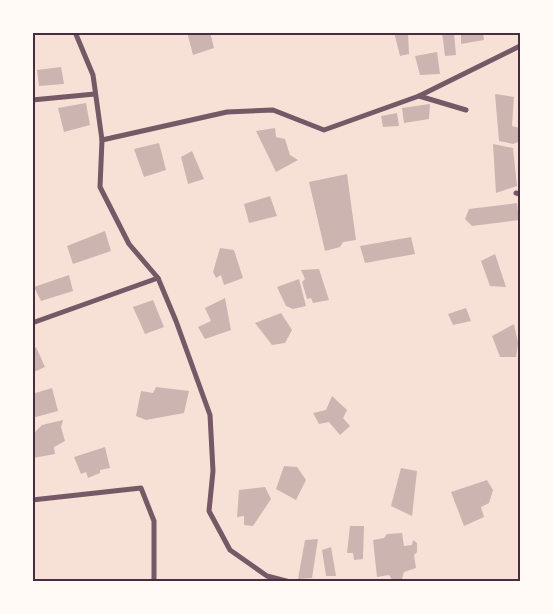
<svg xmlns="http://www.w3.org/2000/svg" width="553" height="614" font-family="'Noto Sans',sans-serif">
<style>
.building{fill:#ccb4b1}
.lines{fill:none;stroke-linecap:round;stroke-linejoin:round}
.minor{stroke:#755966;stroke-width:5}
.neatline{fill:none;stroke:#4a2c40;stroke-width:2}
</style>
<rect width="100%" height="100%" fill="#f7e1d7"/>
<g class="building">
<polygon points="187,32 210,32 214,48 193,55"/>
<polygon points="394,32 408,32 409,54 400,56"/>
<polygon points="442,32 454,33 456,55 445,56"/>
<polygon points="461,32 483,32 484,40 461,44"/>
<polygon points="437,52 440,74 420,75 415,56"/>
<polygon points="61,67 64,84 39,86 37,70"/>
<polygon points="495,94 514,97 512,126 520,128 518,142 513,144 499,141"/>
<polygon points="86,103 90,125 64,132 58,108"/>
<polygon points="430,104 429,119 404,123 402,108"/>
<polygon points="397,113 399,126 383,127 381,116"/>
<polygon points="275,128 276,137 285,139 290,155 298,160 276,172 256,131"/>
<polygon points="159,143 166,170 144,177 134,149"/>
<polygon points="493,144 513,148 517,186 496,193"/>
<polygon points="192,151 204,179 188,184 181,157"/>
<polygon points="347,174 356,240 343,242 340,247 325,251 309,182"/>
<polygon points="270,196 277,216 249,223 244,204"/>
<polygon points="517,203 519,220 472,226 465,219 469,209"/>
<polygon points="105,231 111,251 73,264 67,246"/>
<polygon points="411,237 415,254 365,263 360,246"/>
<polygon points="220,248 234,250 243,278 224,285 221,275 216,278 213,272"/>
<polygon points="495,254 506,287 490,286 481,261"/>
<polygon points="319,269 329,300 313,303 311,298 307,299 302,282 305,279 301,270"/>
<polygon points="69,275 73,291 41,301 34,287"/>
<polygon points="299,279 306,306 293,309 286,306 277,287"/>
<polygon points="225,298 231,330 205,339 198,327 211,321 205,308"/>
<polygon points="153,300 164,327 145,334 133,307"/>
<polygon points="466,308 471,321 453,325 448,314"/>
<polygon points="281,313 292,330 285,343 272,345 255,323"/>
<polygon points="514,324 518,343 516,357 500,357 492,336"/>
<polygon points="36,347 45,367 32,373 32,349"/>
<polygon points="156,387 189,391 184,413 146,420 136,416 141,391 153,393"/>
<polygon points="52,388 58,411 32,418 32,394"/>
<polygon points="332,396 347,410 343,418 350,426 340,435 329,422 319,424 313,413 326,410"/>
<polygon points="63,420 61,427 65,441 54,447 55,454 33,458 32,447 35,446 33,434 42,425"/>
<polygon points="105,447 110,468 100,470 100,473 88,478 86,472 81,474 74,457"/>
<polygon points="284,466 297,467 306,480 296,500 276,489"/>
<polygon points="401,468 417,471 412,516 391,506"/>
<polygon points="487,480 493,490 489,503 481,507 484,517 464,526 451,492"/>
<polygon points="265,487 271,499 253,526 244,525 244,516 237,517 239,490"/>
<polygon points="350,526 364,526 363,559 354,560 353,553 347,553"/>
<polygon points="402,533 404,546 412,545 413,540 417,543 417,552 414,555 416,568 404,572 402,579 392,580 389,575 377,577 373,540 384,538 387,534"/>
<polygon points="318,539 312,578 298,579 305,540"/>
<polygon points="331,547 336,576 326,576 322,550"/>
</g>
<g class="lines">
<g class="minor">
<polyline points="75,32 93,75 102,140 100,187 129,244 158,278 176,321 210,415 213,471 209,511 230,550 267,576 290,582"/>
<polyline points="419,96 520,46"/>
<polyline points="32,100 95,94"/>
<polyline points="102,140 227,112 273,110 324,130 419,96 466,110"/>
<polyline points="516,193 520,194"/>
<polyline points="32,323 158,278"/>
<polyline points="32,500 141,488 154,521 154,582"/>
</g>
</g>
<rect width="553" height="614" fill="none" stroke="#fffaf5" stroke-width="68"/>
<rect x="34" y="34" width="485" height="546" class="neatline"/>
</svg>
